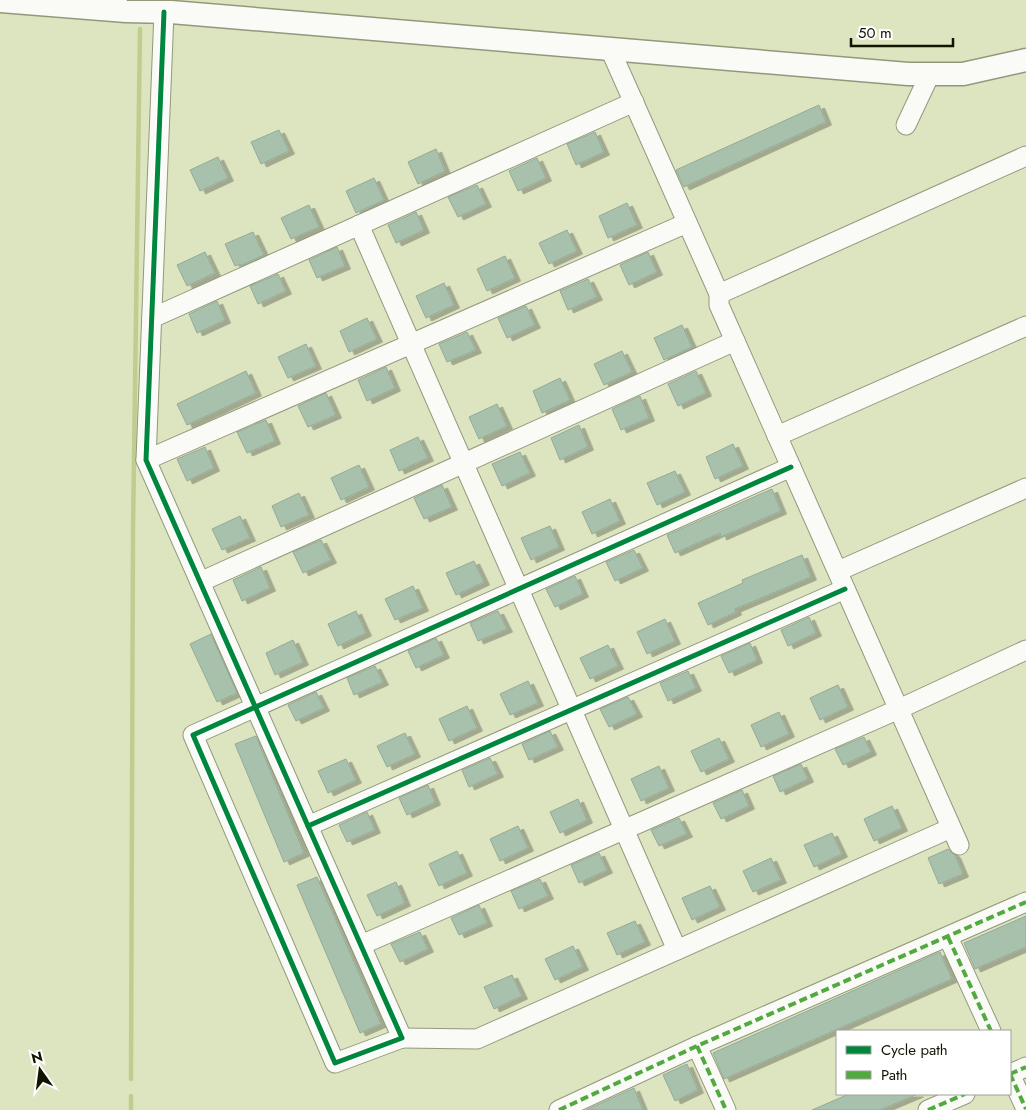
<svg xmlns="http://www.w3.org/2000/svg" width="1026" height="1110" font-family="Jost,sans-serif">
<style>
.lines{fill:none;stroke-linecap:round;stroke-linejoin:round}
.stream{stroke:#bfcd8e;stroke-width:4.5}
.building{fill:#a8c1ac;stroke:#95aa96;filter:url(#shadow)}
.minor-casing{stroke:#92987c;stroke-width:21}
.major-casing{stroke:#92987c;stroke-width:25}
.minor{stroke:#fafbf6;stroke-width:19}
.major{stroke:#fafbf6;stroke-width:22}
.quiet{stroke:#51a940;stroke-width:4;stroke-dasharray:8 4;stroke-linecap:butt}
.cycleway-casing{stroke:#fff;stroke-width:8}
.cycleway{stroke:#00873e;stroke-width:5}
</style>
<defs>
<filter id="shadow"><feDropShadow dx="5.5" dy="3" stdDeviation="0" flood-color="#0004"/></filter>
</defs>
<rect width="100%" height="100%" fill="#dce5c0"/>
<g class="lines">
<g class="stream">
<polyline points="131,1079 133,530 140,29"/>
<polyline points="131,1096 131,1110"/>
</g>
</g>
<g class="building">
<polygon points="819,105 826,122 684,187 676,170"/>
<polygon points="279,130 289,151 261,164 251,142"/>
<polygon points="595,132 604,152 576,165 567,144"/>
<polygon points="436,149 445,171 418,184 408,162"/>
<polygon points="218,157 228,178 200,191 190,170"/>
<polygon points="537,158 546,178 518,191 509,171"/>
<polygon points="374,178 384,200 356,213 346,191"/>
<polygon points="477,185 486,204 458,217 448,197"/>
<polygon points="627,203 637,225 608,238 599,216"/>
<polygon points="309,205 319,227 291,239 281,218"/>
<polygon points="416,212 424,230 396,243 388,225"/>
<polygon points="567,230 577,251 549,264 539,243"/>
<polygon points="253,232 264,255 240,266 240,264 235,266 225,244"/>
<polygon points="337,247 345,266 317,278 309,260"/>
<polygon points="205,252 215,273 187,286 177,265"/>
<polygon points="648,252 657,272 629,285 620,265"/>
<polygon points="505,256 515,278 487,291 477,269"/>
<polygon points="278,274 286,291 258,304 250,286"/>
<polygon points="588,279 597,297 568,310 560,291"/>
<polygon points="444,283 454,305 426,318 416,296"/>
<polygon points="217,301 225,320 197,333 189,314"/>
<polygon points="526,306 535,325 507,338 498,318"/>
<polygon points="367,318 377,339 349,352 340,331"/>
<polygon points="682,325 692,347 664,360 654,338"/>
<polygon points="467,332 476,350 447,362 439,344"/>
<polygon points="306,344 316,366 288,378 278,357"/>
<polygon points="622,351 632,372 604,385 594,364"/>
<polygon points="386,367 395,388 367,401 358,380"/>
<polygon points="246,371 256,393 187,425 177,404"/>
<polygon points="696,371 706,393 678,406 668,384"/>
<polygon points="560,378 570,400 542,413 533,391"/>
<polygon points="326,393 336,415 308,427 298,406"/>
<polygon points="640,396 649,418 621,430 612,409"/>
<polygon points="497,404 507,426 479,439 469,417"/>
<polygon points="266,420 275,441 247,453 237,432"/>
<polygon points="579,425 588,447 560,460 551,438"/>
<polygon points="418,437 428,458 399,471 390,450"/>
<polygon points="733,444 743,466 715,479 706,457"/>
<polygon points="205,447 214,468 187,481 177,459"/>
<polygon points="520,452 530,473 502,486 492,464"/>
<polygon points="359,465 369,487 341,500 331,478"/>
<polygon points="675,471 685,492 657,505 647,483"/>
<polygon points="442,485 452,507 424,519 414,498"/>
<polygon points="772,489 781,511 721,537 720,533 675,553 667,535"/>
<polygon points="299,493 309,515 281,527 272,506"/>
<polygon points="610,499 620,521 592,534 582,512"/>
<polygon points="240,516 250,538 222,550 212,529"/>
<polygon points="550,526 559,547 531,560 521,538"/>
<polygon points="321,540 331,560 303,573 293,552"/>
<polygon points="634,550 643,568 615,581 606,562"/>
<polygon points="802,555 811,577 735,609 736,612 708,625 698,603 743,583 742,580"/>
<polygon points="474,561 484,582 456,595 446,573"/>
<polygon points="261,567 270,588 242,601 233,580"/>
<polygon points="575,576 583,594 555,607 546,589"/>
<polygon points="413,586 423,608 395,620 385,599"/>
<polygon points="356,611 366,633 338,646 328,624"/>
<polygon points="498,611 507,629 478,641 470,623"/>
<polygon points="809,617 816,633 788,646 781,630"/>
<polygon points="665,619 675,641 647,654 637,632"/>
<polygon points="211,634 237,693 217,702 190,644"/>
<polygon points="436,638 444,655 416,668 408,651"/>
<polygon points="293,640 303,662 275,675 266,653"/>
<polygon points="750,643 757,660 729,673 721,656"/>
<polygon points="608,645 618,666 590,679 580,658"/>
<polygon points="375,666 383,682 354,695 347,678"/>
<polygon points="688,671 696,688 668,701 660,683"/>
<polygon points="528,681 538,703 510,715 500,694"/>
<polygon points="838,685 848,707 820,720 810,698"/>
<polygon points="316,692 324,708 296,721 288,705"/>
<polygon points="628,697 637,714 609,727 600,709"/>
<polygon points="467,706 477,728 449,741 439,719"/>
<polygon points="779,712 789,734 761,747 751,725"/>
<polygon points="550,731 558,747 529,760 522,744"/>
<polygon points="405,733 415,754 387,767 377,746"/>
<polygon points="256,736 304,853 284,862 235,744"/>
<polygon points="864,737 871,752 843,765 835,749"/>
<polygon points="719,738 729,759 701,772 691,751"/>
<polygon points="490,758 498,774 469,787 462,770"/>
<polygon points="346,759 356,780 328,793 318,771"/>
<polygon points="801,764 808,779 780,792 773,776"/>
<polygon points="659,766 669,788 641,801 631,779"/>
<polygon points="428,785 435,802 407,815 399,798"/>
<polygon points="742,790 749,806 721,819 713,803"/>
<polygon points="578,799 587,820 560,833 550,812"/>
<polygon points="892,806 902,828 874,841 864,819"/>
<polygon points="367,812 375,830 347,842 339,825"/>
<polygon points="679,818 687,834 659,846 651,830"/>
<polygon points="518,826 528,848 500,861 490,839"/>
<polygon points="832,833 842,854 814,867 804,845"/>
<polygon points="948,849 955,855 963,874 939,884 928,858"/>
<polygon points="457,851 467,873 439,886 429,864"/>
<polygon points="599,853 607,870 579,883 571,865"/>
<polygon points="771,858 781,880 753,892 743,871"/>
<polygon points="317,877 381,1024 360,1033 297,885"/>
<polygon points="540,879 548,896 519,909 511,891"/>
<polygon points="396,882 405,903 377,916 367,895"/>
<polygon points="710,886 720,907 692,920 682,898"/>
<polygon points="479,905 487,923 459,935 451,918"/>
<polygon points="1026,916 1026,947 975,969 964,943"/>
<polygon points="635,921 645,942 617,955 607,933"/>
<polygon points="420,932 428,949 400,962 391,944"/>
<polygon points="573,946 583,967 555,980 545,959"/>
<polygon points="940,952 952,979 724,1079 713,1053"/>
<polygon points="512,975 522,996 494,1009 484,987"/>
<polygon points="687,1064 698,1090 675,1101 663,1075"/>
<polygon points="634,1088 643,1110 586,1110"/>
<polygon points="849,1094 918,1094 880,1110 812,1110"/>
</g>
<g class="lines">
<g class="minor-casing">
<g id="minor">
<polyline points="164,12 146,460 308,826 845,589"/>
<polyline points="610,49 719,294 719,305 959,845"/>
<polyline points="906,125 930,74"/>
<polyline points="359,225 677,950"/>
<polyline points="719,294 1026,156"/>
<polyline points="152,318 634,102"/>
<polyline points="777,436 1026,326"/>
<polyline points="146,460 687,223"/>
<polyline points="838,571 1026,488"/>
<polyline points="200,582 735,341"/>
<polyline points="308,826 402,1038 335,1063 193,735 791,467"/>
<polyline points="948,937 991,1031"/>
<polyline points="361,945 899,709 1026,650"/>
<polyline points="402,1038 477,1039 951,828"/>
<polyline points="697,1046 726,1110"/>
<polyline points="1010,1074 1026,1109"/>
<polyline points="1010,1074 1026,1067"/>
<polyline points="559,1110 697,1046 1026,902"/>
<polyline points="928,1110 965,1094"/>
</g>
</g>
<g class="major-casing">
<polyline id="major" points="0,1 126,11 171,12 908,74 963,74 1026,60"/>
</g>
<use href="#minor" class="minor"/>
<use href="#major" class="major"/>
<g class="quiet">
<polyline points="948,937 991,1031"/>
<polyline points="697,1046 726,1110"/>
<polyline points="1010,1074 1026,1109"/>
<polyline points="1010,1074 1026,1067"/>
<polyline points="559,1110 697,1046 1026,902"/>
<polyline points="928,1110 965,1094"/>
</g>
<g class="cycleway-casing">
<g id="cycleway">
<polyline points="164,12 146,460 308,826 845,589"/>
<polyline points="308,826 402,1038 335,1063 193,735 791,467"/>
</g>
</g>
<use href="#cycleway" class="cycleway"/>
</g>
<rect x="836" y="1030" width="175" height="65" fill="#ffffff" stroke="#a0a199"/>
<rect x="846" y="1046" width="25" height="8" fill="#00873e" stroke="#a0a199"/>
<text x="881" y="1055" font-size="15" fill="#111500">Cycle path</text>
<rect x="846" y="1071" width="25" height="8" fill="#51a940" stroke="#a0a199"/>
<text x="881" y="1080" font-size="15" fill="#111500">Path</text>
<g transform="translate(40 1070) rotate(346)" stroke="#ffffff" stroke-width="4" paint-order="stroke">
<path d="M0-4L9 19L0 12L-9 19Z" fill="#111500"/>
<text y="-8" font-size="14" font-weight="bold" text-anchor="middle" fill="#111500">N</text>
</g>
<path d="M851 38v8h102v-8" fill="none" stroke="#111500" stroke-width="2.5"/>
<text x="858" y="38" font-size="15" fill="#111500" stroke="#ffffff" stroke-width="4" paint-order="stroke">50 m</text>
</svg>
